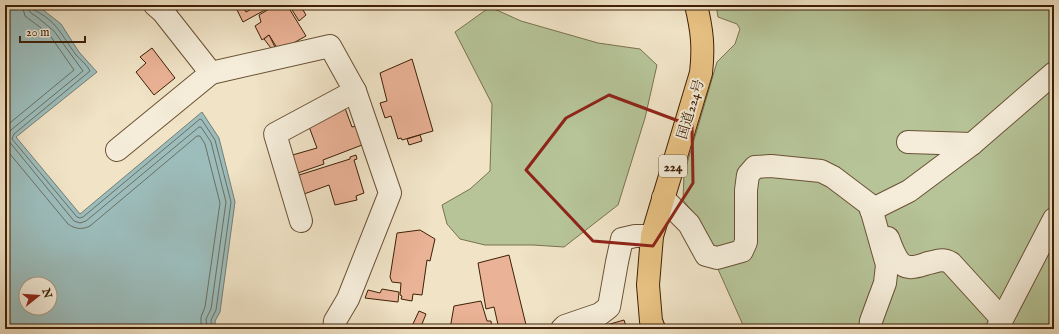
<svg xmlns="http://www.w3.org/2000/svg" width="1059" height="334" font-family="'IM FELL English','Noto Serif JP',serif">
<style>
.green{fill:#b6c498;stroke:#7a724e}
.water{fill:#9cbdbc;stroke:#767e73;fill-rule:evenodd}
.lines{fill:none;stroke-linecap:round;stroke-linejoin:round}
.shore{stroke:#6d6e60;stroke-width:1}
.building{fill:#eab296;stroke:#3e2005}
.minor-casing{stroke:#6a5135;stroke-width:24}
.highway-casing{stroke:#3e2005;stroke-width:24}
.minor{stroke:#f5edda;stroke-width:22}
.highway{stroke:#e8c283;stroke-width:22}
.marked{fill:none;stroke:#8f2418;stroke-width:3;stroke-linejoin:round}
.labels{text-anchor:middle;stroke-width:4;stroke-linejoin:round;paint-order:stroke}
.shield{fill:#f5edda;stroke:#755e45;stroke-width:1}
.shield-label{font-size:13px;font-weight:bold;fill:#3e2005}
.street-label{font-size:14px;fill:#3e2005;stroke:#f5edda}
</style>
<rect width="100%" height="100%" fill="#f0e3c6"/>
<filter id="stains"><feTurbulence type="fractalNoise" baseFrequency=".005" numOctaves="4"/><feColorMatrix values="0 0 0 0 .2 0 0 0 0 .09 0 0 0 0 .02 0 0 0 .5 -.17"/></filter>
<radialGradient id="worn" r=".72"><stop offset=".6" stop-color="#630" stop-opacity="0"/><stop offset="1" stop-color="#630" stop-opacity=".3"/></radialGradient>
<g class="green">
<polygon points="716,5 1054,5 1054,329 747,329 743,325 692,211 683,200 684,174 717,62 735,44 740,29 737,24 718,17"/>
<polygon points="490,7 521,21 598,43 640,49 657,65 645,118 618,205 564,247 533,245 485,245 460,239 447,224 442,205 470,189 490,171 492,104 455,32"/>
</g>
<path class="water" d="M5 5H32L42 9 61 24 79 52 97 72 16 137 80 214 202 112 219 138 235 202 220 312 215 321 216 329H5ZM26 284H50V308H26Z"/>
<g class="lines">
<g class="shore">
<polyline points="28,5 28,9 31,13 37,17 54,31 83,71 11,130 8,134 8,140 74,221 80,223 86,221 199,127 201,127 211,142 226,202 211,309 206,319 207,329"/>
<path d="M33 5 34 10C57 21 62 36 76 55 81 60 87 65 90 71L14 134 12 139 77 217 80 218 83 217 200 119 202 120 215 140 231 202 216 310 211 320 212 329"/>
<polyline points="5,127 74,70 49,34 25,16 22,5"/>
<path d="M5 148 68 224C75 229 82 230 90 226L197 136H200L205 144 220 203 205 307 201 317V329"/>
</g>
</g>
<g class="building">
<polygon points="242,5 246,12 259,5 262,7 266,5 274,5 243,22 236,8"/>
<polygon points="276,5 287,5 306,36 279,51 269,35 262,40 255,26 261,22 259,15"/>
<polygon points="289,5 300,5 306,15 299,21"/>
<polygon points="269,35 277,51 274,52 264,39"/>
<polygon points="152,48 175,78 154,95 136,72 146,63 140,57"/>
<polygon points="412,59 433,131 402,140 401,138 398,139 391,116 385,118 380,103 387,101 380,73"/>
<polygon points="345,108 352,127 356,126 362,145 323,160 324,164 295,174 289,156 317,148 308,124"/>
<polygon points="420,135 422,141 409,145 407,139"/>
<polygon points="356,155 357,159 354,160 364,193 356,196 357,200 335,205 329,185 304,194 296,176 350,159 350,157"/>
<polygon points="420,230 435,239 430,261 427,260 422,295 413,294 412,301 401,299 402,296 400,295 401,283 392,282 390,277 397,233"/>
<polygon points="509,255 527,329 499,329 494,307 486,309 478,263"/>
<polygon points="382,289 399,292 398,302 365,298 368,290 380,293"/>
<polygon points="481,301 487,321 491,321 492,329 452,329 451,323 454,306"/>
<polygon points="419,311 426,314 420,329 412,326"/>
<polygon points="624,320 627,329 604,329 603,326"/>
</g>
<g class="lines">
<g class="minor-casing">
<g id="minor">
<polyline points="155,5 163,12 211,73 330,46 355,91 390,193 348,299 335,321 334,329"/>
<polyline points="908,142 972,144"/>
<polyline points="117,150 211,73"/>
<polyline points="663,198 689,224 706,255 717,258 742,251 746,242 746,190 748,175 755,167 771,166 821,171 833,177 870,205 887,265 885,283 871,321 870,329"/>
<polyline points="871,210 909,191 972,144 1054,73"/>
<polyline points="301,221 275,134 355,91"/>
<path d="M888 238C892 248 898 269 912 267 919 267 926 263 933 262 940 260 944 259 951 263L1002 319"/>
<polyline points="562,329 565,326 600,314 609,307 617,262 622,239 635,236 652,236"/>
<polyline points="997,329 1054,219"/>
</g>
</g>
<g class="highway-casing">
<path id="highway" d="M654 329 651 321 648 285 652 236 701 73C704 47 702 30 696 5"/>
</g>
<use href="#minor" class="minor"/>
<use href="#highway" class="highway"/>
</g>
<path class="marked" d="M609 95 692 126 693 183 653 246 593 241 526 170 566 118Z"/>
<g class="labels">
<rect class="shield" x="659" y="155" width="28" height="22" rx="3"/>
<g class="shield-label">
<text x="673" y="171">224</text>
</g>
<g class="street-label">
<text transform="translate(690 109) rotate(-73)" y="5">国道224号</text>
</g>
</g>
<rect width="1059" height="334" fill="none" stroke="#f0e3c6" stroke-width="20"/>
<rect x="6" y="6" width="1047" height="322" fill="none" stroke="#3e2005" stroke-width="2"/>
<rect x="10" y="10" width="1039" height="314" fill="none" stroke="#3e2005"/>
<g transform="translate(38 296) rotate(73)"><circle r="19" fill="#f5edda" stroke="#ac9b85"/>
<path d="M0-3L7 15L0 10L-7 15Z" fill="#8f2418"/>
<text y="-6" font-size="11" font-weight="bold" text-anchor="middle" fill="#3e2005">N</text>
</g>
<path d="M20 36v6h65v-6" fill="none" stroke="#3e2005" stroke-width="2"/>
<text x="26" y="36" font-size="12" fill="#3e2005" stroke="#f5edda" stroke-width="3" paint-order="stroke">20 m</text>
<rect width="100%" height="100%" filter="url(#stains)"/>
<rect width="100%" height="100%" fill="url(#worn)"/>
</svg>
